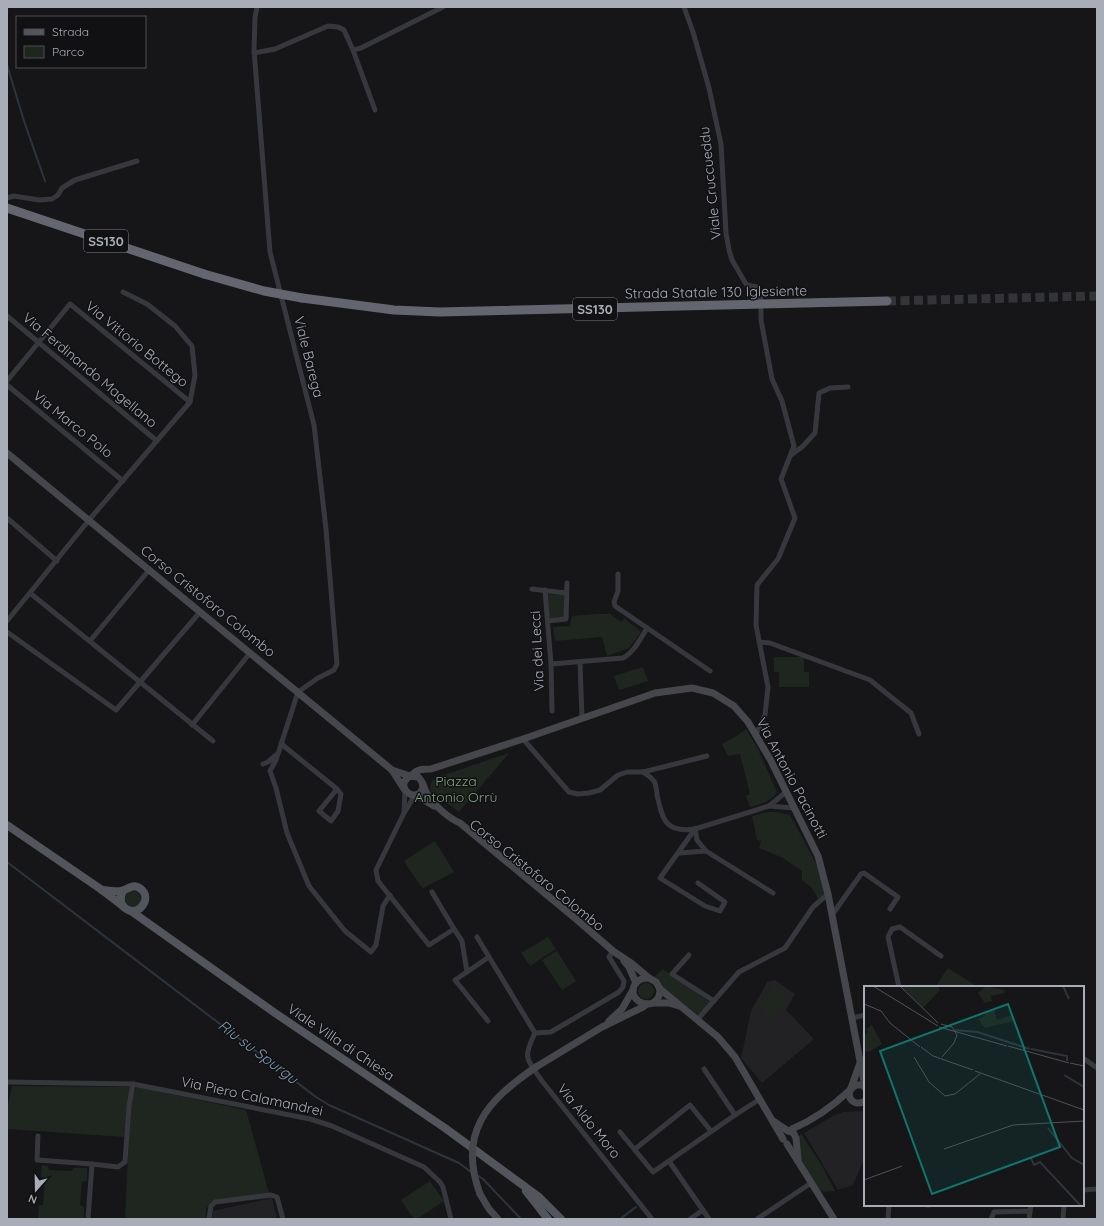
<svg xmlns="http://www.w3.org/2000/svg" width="1104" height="1226" font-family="Quicksand,sans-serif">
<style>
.built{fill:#222225}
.green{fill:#1e261f}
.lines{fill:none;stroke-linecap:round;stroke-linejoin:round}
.stream{stroke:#2c353c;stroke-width:2}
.highway-tunnel{stroke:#333438;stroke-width:9;stroke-dasharray:9 4.5;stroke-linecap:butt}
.street{stroke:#37383d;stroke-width:5}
.secondary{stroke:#45474d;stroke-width:7}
.primary{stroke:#53555c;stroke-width:8}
.highway{stroke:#63666e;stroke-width:9}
.secondary-bridge{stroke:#45474d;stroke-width:7}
.highway-bridge{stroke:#63666e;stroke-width:9}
.labels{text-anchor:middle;stroke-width:3;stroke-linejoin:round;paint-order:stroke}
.shield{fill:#111113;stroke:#7b7e86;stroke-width:1}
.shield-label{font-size:13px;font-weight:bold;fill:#a8adb8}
.street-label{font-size:14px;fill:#a8adb8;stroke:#111113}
.park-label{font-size:14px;fill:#7fa381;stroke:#111113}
.water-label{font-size:15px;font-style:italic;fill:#7f9bb3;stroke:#111113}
.inset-river{fill:none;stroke:#2c353c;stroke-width:2}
.inset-road{fill:none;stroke:#505258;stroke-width:1}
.view{fill:#0f766e;fill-opacity:0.15;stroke:#0f766e;stroke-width:2}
.inset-edge{fill:none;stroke:#a8adb8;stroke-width:2}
</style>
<rect width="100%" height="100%" fill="#161618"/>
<g class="built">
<polygon points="775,980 795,994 786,1010 814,1039 762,1083 741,1058 751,1011 767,982"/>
<polygon points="862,1111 865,1113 865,1157 853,1185 838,1190 804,1133 833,1116 843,1112"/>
<polygon points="272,1198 277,1219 212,1219 213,1211"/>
</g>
<g class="green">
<polygon points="548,594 564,595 564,618 549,619"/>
<polygon points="596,614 610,614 621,622 624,618 641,632 629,648 607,656 602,637 555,641 553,627 570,626 572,616"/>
<polygon points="774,657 804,657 804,672 809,672 809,687 779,687 779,672 774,672"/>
<polygon points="643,667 648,681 619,690 614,676"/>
<path d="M746 729 757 747 777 792C770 802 762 804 750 807L746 796 750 794 740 754 728 756 722 744 735 737Z"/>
<path d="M509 753 459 812 432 793C429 787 430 782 435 778Z"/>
<polygon points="768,812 777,812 790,815 819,869 826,894 818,899 812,888 802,880 802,871 783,858 759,848 761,841 757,840 752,816"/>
<polygon points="435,841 454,872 423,888 419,884 404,861"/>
<circle cx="133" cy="899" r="8"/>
<polygon points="548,937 556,949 530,966 521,953"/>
<polygon points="557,951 576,981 562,990 542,960"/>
<polygon points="948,968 978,987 935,987"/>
<polygon points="663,969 710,1002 697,1017 661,988 653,978"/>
<circle cx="646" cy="991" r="8"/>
<polygon points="776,986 789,1000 770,1018 757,1004"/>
<polygon points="12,1086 130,1087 124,1137 7,1129 7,1110"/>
<path d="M137 1087 246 1110 269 1193 212 1201 206 1209V1219H125L130 1111C131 1103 132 1093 137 1087Z"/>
<polygon points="801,1133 822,1166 835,1191 823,1192 815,1187 800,1160 798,1140"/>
<polygon points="42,1165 48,1166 49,1170 72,1171 73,1168 87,1168 87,1181 82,1182 80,1205 84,1207 84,1219 38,1219 39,1205 43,1205 45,1178 41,1177"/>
<polygon points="430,1181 444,1201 417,1219 414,1219 401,1200"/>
</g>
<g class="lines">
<g class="stream">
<polyline points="7,65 24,121 45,181"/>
<polyline points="7,862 316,1097 329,1105 459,1163 471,1172"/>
<polyline points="477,1175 483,1179 521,1219"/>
<polyline points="620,1219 636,1207"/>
</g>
<polyline class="highway-tunnel" points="887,301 1097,296"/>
<g class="street">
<polyline points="257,7 255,18 254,50 270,252 314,425 326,529 337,664 334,670 318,678 298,692 276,760 270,771 276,788 287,833 309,886 345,931 371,952 376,945 383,906 390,895"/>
<polyline points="684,7 693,32 709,88 721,144 726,233 729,250 732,260 746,284 751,286 758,287 761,300"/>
<polyline points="353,50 361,48 443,7"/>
<polyline points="254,53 275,49 328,26 338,27 344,30 353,50 375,110"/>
<polyline points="7,198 14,196 39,200 52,199 58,195 62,188 75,180 137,161"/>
<polyline points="7,316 157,441"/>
<polyline points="7,381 70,304 190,402"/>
<polyline points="7,385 123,481"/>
<polyline points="791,455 802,447 815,433 819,393 830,388 848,387"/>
<polyline points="7,518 57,561"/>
<polyline points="618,574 618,591 614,602 615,606 710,671"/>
<polyline points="532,589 566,593"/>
<polyline points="545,590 551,664 552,711"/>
<polyline points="30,593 213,741"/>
<polyline points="7,621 89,520 190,402 195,375 192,346 175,326 147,304 123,292"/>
<polyline points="548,621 566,619 567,583"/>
<polyline points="7,632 116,710 200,612"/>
<polyline points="90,641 149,570"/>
<polyline points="759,642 770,643 870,680 911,713 919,734"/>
<polyline points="580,662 582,718"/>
<path d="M551 664 623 658C634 652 641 638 647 628"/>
<polyline points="192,725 250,653"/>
<polyline points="756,735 765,715 768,687 756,625 757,585 778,559 795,518 781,479 794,446 782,401 772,379 761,320 761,308"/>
<polyline points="523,739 569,792 578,794 589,793 600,790 618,775 627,772 643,772 707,756"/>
<polyline points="281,743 285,747 337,789 341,794 338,811 331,821 319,811 337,789"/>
<polyline points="263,764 268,762 276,755"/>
<path d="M643 772C647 775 653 778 655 783 656 787 657 792 657 795 663 821 666 833 695 829L769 806 786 792"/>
<polyline points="415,795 404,813 376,870 378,881 429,945 454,929 462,941 467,972"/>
<polyline points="769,806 794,808"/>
<polyline points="404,813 405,790"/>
<polyline points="695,829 660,878 705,906 720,911 725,902 698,883"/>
<polyline points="695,829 697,840 706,851 773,893"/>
<polyline points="679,853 706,851"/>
<polyline points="432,892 454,929"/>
<polyline points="832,915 861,874 864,873 898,897 890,909"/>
<polyline points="477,937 489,957"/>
<polyline points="689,955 672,974 714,1001"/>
<polyline points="899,987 888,937 892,929 900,927 941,956"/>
<polyline points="852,1018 865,1015"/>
<polyline points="698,1019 739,972 785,948 813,907 828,894"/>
<polyline points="488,1021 455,980 489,957 535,1033 551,1032 619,992 623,987 624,981 609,957 613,951"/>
<path d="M535 1033C522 1059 527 1059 542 1081L652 1219"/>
<polyline points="1083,1058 1097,1068"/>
<polyline points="704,1069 735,1115"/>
<polyline points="7,1082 133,1084 310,1119 332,1126 424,1167 440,1182 443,1187 451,1219"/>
<polyline points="620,1132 653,1172 735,1115 760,1099"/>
<polyline points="38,1136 37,1160 92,1164 88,1219"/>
<polyline points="635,1149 690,1105 711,1131"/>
<polyline points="669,1161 709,1219"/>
<polyline points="92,1164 118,1167 125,1162 129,1106 133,1084"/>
<polyline points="1083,1190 1097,1189"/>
<polyline points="927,1205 929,1205"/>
<polyline points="209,1219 211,1206 215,1202 271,1195 277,1197 283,1219"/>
<polyline points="690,1219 703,1210"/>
<polyline points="757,1219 811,1183"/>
<polyline points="888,1219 889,1205"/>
<polyline points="991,1219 994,1212 1030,1211"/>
<polyline points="1029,1219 1031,1205"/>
<polyline points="1063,1219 1064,1205"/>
</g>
<g class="secondary">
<polyline points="7,453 392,770 404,789"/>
<path d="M392 770 410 776 418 777C423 781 424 788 427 794 434 805 448 818 460 823L576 919 613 951 631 963 649 978 656 982 660 989 718 1037 735 1057 783 1139"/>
<path d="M410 776C391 788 421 807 423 785"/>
<path d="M411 776C417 769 422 769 431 769L523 739 655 693 692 688 713 693 734 706 748 722 770 759 818 856 828 894 865 1087"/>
<polyline points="416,795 434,806"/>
<polyline points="624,961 629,967 636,983"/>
<path d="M649 978C643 978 638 979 635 984 624 1003 660 1015 660 989"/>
<polyline points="653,1003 669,1003 679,1006"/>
<polyline points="609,1021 622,1009 633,990"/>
<polyline points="536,1067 602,1027 643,1007 647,1004"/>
<path d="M865 1087 862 1085H856C842 1092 852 1109 865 1101"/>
<polyline points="851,1088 860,1063"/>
<polyline points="773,1121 788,1131 793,1132 796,1138 798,1159"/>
<path d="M791 1132 792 1129C813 1120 833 1106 850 1090"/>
<polyline points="787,1144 834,1219"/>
<polyline points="480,1194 489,1209 498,1219"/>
</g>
<g class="primary">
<polyline points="7,825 102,890 123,906"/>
<path d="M102 890C108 890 115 892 121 891 129 890 132 882 141 889 152 898 140 915 128 910 120 906 119 898 123 891"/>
<polyline points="131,911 275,1013 445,1128 539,1197 561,1219"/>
<polyline points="526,1191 548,1219"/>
</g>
<g class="highway">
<polyline points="7,208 204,274"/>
<polyline points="302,298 394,310 440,312 887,301"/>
</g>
<path class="secondary-bridge" d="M480 1194C457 1132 488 1100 536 1067"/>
<polyline class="highway-bridge" points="204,274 264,291 302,298"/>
</g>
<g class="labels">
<g class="shield">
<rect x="84" y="230" width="44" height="22" rx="3"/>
<rect x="573" y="298" width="44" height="22" rx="3"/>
</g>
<g class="shield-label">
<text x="106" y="246">SS130</text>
<text x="595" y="314">SS130</text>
</g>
<g class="street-label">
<text transform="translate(710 183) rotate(-96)" y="5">Viale Cruccueddu</text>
<text transform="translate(716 292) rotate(-1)" y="5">Strada Statale 130 Iglesiente</text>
<text transform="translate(137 344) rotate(39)" y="5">Via Vittorio Bottego</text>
<text transform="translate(309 357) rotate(76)" y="5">Viale Barega</text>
<text transform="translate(90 370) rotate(40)" y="5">Via Ferdinando Magellano</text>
<text transform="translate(73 424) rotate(39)" y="5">Via Marco Polo</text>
<text transform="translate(208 601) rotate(39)" y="5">Corso Cristoforo Colombo</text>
<text transform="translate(537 651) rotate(-93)" y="5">Via dei Lecci</text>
<text transform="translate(792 778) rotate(62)" y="5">Via Antonio Pacinotti</text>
<text transform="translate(537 875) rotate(39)" y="5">Corso Cristoforo Colombo</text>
<text transform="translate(341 1042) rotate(34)" y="5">Viale Villa di Chiesa</text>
<text transform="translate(252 1096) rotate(12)" y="5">Via Piero Calamandrei</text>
<text transform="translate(589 1121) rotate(51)" y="5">Via Aldo Moro</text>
</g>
<g class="park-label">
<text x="456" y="786">Piazza<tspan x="456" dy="16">Antonio Orrù</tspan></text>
</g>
<g class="water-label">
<text transform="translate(258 1052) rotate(37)" y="5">Riu su Spurgu</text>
</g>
</g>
<g transform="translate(864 986)">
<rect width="220" height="220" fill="#161618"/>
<path d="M37 0H73L76 4 59 22ZM122 0 140 4 141 7 127 10 128 15 121 17 114 7ZM130 23 133 34 148 29 149 35 121 42 114 33 121 30V25ZM8 39 18 58 5 66 0 65V49L4 46 2 43Z" fill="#1e261f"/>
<path class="inset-river" d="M199 0 205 13M91 44 113 46 166 63M167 63 203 70V75M200 89 220 101M184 142 208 172 220 179M167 172 170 179 176 176 217 220"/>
<path class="inset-road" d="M9 0 74 40M36 0 74 37M0 18 17 25 26 37 56 61M77 38 88 41 93 49 90 57 78 71M75 41 143 60M144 60 205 77M57 61 69 70 109 84M50 71 65 96 81 110 91 108 116 88M206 77 220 80M111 85 220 124M80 163 149 139 220 135M0 194 38 180"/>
<path class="view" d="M144 18 196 161 68 208 16 65Z"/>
<rect width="220" height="220" class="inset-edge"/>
</g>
<rect width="1104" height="1226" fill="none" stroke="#a8adb8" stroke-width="16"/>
<rect x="16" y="16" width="130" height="52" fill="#111113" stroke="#4d4f55"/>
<rect x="24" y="29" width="20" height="6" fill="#53555c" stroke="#4d4f55"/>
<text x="52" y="36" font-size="12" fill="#a8adb8">Strada</text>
<rect x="24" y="46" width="20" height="12" fill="#1e261f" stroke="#4d4f55"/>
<text x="52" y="56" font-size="12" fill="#a8adb8">Parco</text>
<g transform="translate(36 1190) rotate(200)" stroke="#111113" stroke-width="3" paint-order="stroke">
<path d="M0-3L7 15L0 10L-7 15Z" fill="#a8adb8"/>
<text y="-6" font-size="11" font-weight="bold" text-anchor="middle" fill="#a8adb8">N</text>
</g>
</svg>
